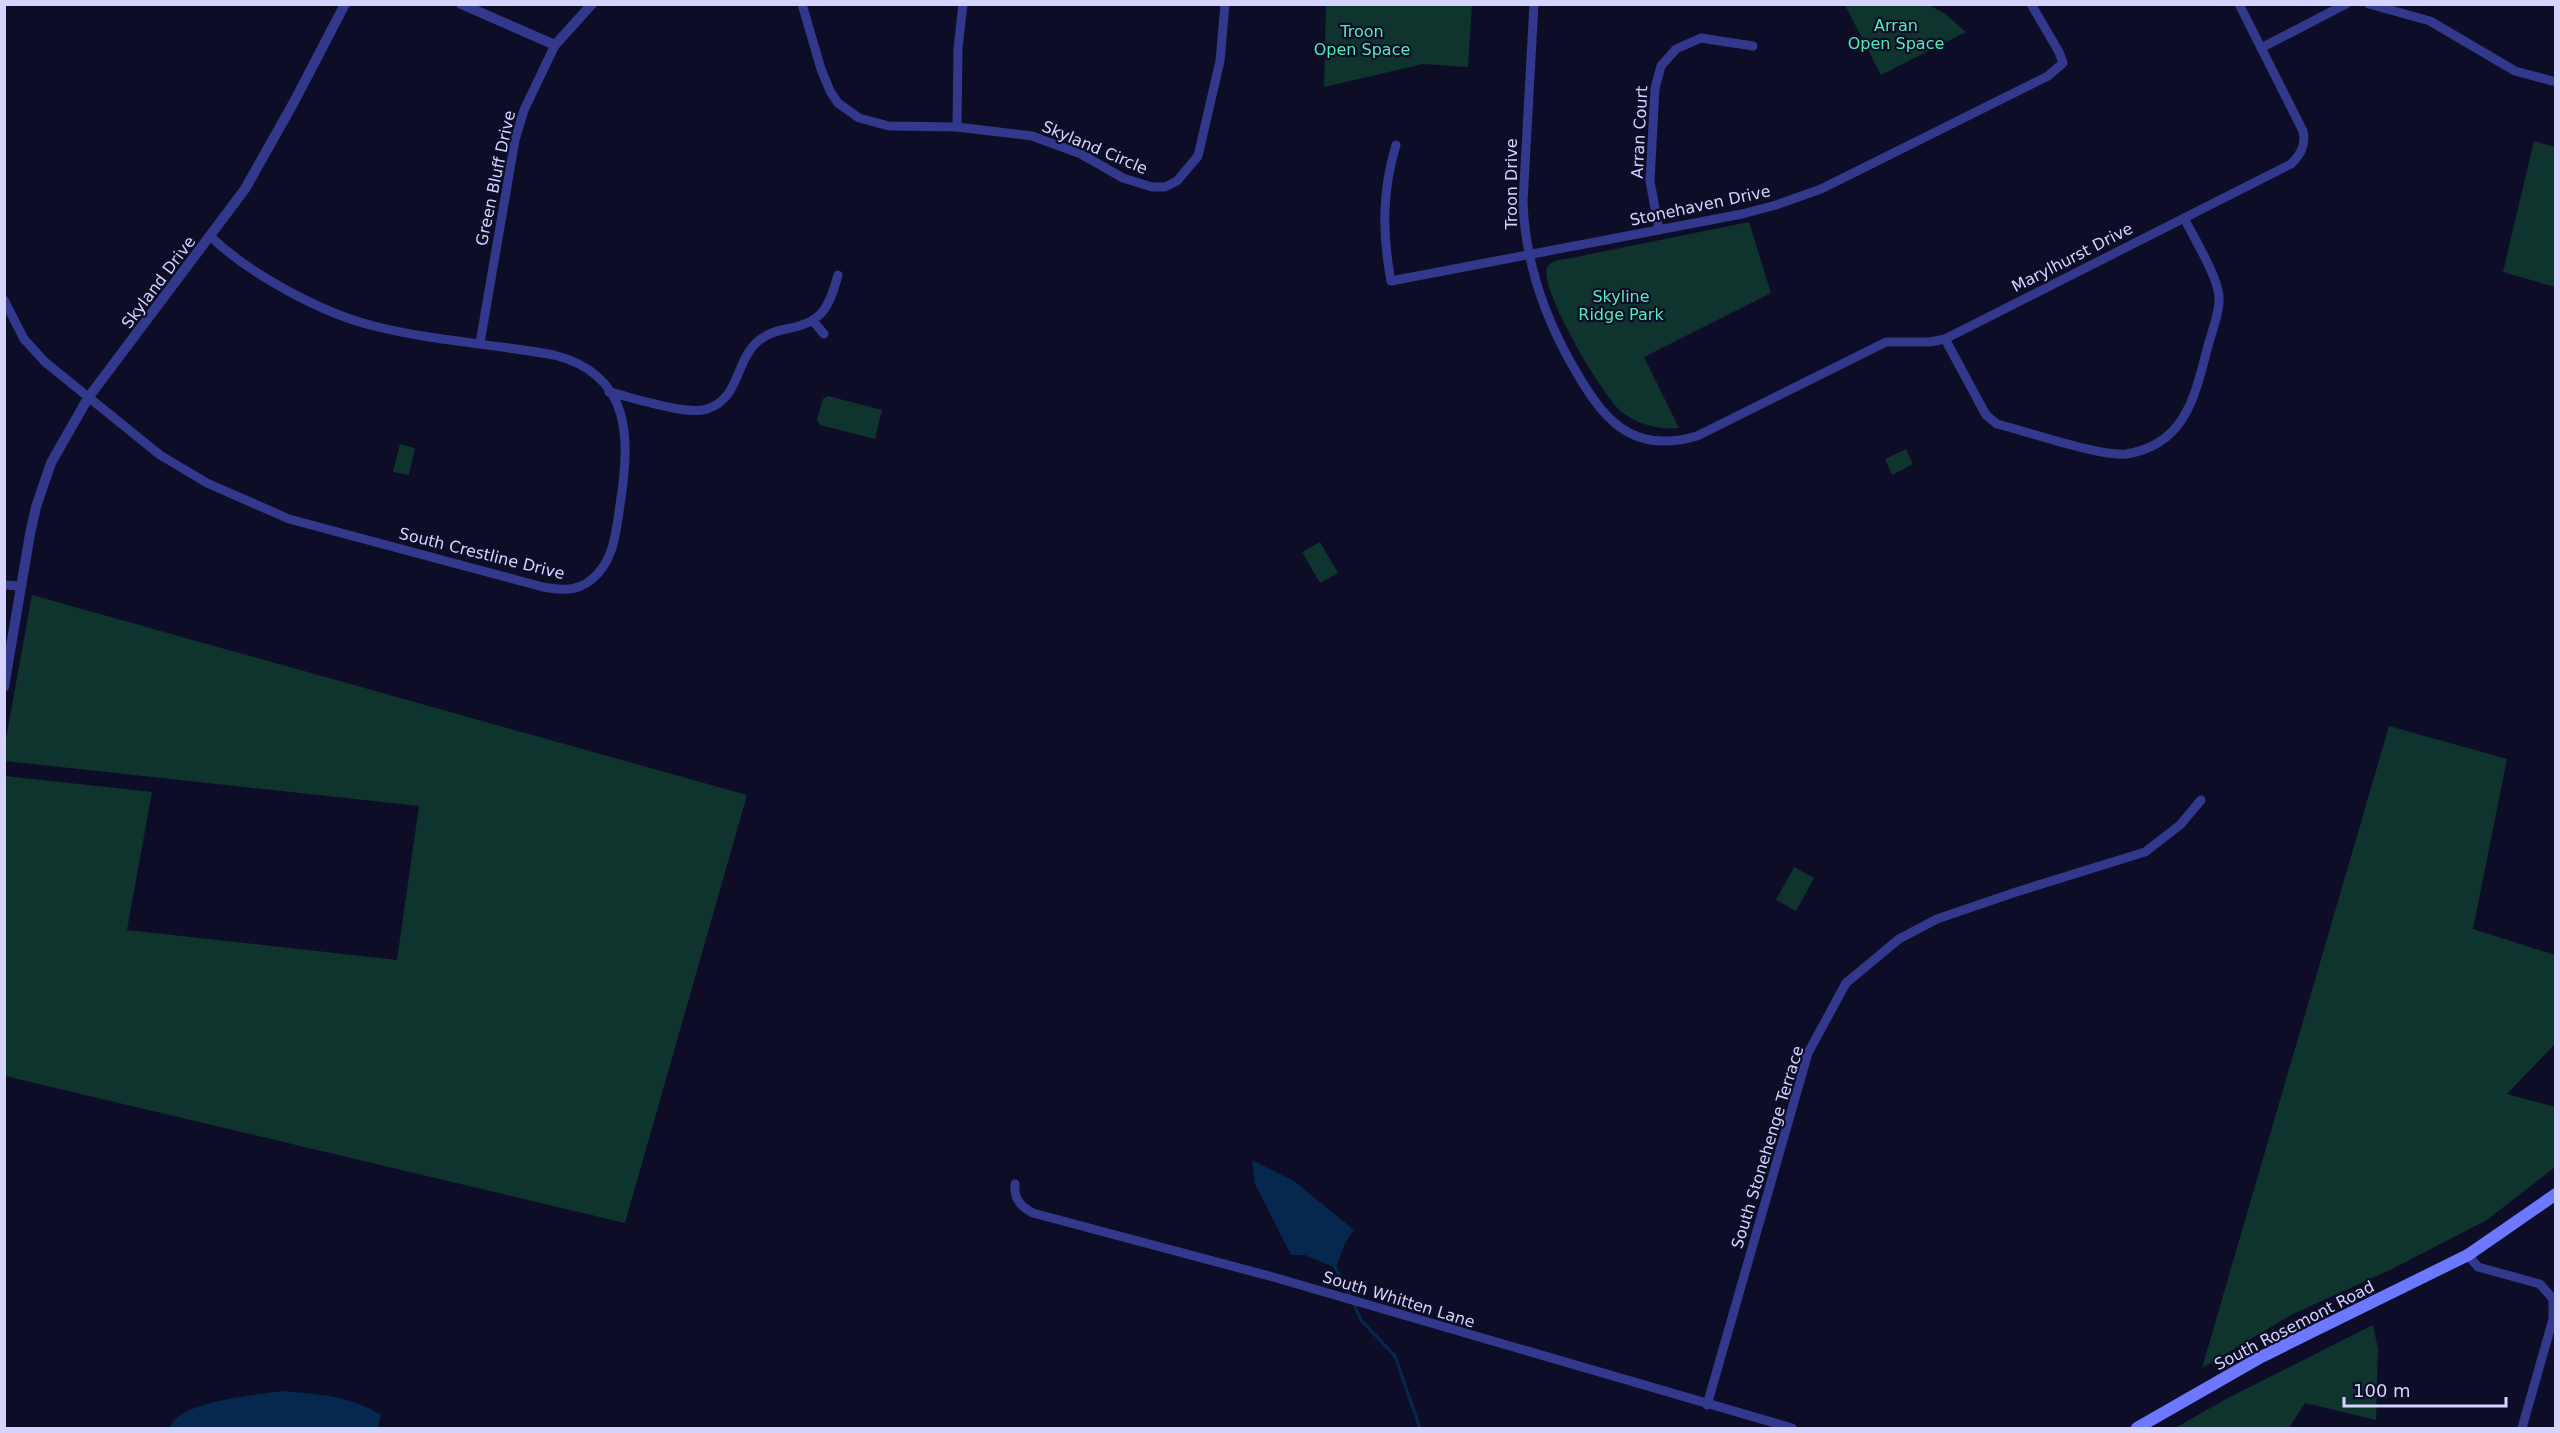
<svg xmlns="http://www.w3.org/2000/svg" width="2560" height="1433" font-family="'DejaVu Sans',sans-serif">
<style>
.green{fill:#0f332d}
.water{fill:#06284e}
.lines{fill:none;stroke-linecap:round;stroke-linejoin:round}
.stream{stroke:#06284e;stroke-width:3}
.minor{stroke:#32398c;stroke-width:9}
.tertiary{stroke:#32398c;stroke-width:10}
.secondary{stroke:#6b78ff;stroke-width:12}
.labels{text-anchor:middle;stroke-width:4.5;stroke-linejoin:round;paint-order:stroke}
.park-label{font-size:16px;fill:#52edb4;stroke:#0e0d28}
.street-label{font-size:16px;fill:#d4d4ff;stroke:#0e0d28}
</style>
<rect width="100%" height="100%" fill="#0e0d28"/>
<g class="green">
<polygon points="1326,5 1472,5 1468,67 1423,64 1324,87"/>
<polygon points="1845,5 1928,5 1944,13 1966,32 1881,75"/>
<polygon points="2534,141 2555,147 2555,287 2503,272"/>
<path d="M1749 222 1771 293 1644 357 1679 428C1659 430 1640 425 1623 413 1604 399 1539 289 1547 268 1550 260 1563 259 1571 258Z"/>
<polygon points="828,396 882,410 875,439 820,425 817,419 823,399"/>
<polygon points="400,444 415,448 409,475 393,472"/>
<polygon points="1906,449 1913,464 1892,475 1885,459"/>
<polygon points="1320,542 1338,573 1320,583 1302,552"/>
<polygon points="32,595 747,795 625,1223 5,1076 5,776 152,792 127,930 397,960 419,806 5,761 5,744"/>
<polygon points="2389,726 2507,759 2473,929 2555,955 2555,1044 2507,1094 2555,1107 2555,1167 2487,1220 2392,1269 2291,1315 2202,1368"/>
<polygon points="1794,867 1814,878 1796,911 1776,900"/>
<polygon points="2373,1325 2378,1349 2376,1420 2305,1403 2289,1428 2175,1428 2226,1399"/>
</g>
<g class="water">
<polygon points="1252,1160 1294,1181 1354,1230 1345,1243 1336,1268 1305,1255 1291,1255 1255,1184"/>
<path d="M282 1391C316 1394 352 1396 381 1415L378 1427 170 1428C178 1401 257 1395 282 1391Z"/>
</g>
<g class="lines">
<g class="stream">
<polyline points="1334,1265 1350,1296"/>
<polyline points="1353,1302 1361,1320 1395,1356 1420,1428"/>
</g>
<g class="minor">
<polyline points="802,4 821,69 830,91 838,103 859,118 889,126 957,127 1032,136 1081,154 1123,178 1152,187 1165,187 1177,181 1198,156 1220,61 1225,4"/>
<path d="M1534 4 1523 202C1525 260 1543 313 1571 363 1601 416 1629 456 1697 436L1886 342H1930L1945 339 2291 164C2301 154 2306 145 2303 131L2239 4"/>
<polyline points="2369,4 2430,21 2515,71 2556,82"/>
<polyline points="2261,48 2346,4"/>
<polyline points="957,127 958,48 963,4"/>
<path d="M1396 145C1382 191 1382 234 1391 281L1742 214 1776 205 1821 189 2048 76 2063 63 2059 52 2031 4"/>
<polyline points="1659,230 1650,181 1655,88 1661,66 1676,49 1701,38 1753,46"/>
<path d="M4 300 24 339 45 362 160 455 207 483 289 519 543 587C560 590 576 592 591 580 614 562 616 532 620 505 630 440 633 375 554 355 494 344 433 341 374 326 321 313 250 274 211 237"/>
<polyline points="813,321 824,334"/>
<path d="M1945 339 1986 415 1997 424C2026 431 2100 457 2126 454 2186 445 2195 395 2208 346 2212 331 2220 312 2219 297 2218 277 2194 238 2184 218"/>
<polyline points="480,343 515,140 524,110 555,45"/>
<path d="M609 392C631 397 687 416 707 409 740 398 735 362 757 342 766 334 775 331 786 329 822 323 829 308 838 275"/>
<polyline points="4,585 21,586"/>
<path d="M1015 1184C1014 1199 1020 1206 1033 1213L1273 1277 1792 1428"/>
<polyline points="2468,1255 2478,1267 2540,1284 2553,1299 2553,1319 2522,1428"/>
<polyline points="1707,1405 1808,1053 1846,983 1899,939 1937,919 2016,892 2145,852 2180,825 2201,800"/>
</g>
<g class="tertiary">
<polyline points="461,4 555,45 592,4"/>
<polyline points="4,687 30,534 36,507 51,463 88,398 245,189 294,102 345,4"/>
</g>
<polyline class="secondary" points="2137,1428 2261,1357 2468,1255 2556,1194"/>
</g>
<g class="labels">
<g class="park-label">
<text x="1896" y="31">Arran<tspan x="1896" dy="18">Open Space</tspan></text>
<text x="1362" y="37">Troon<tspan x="1362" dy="18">Open Space</tspan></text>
<text x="1621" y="302">Skyline<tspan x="1621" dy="18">Ridge Park</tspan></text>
</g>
<g class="street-label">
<text transform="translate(1639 132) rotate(-87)" y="6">Arran Court</text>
<text transform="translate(1095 147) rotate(23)" y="6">Skyland Circle</text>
<text transform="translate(495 178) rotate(-78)" y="6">Green Bluff Drive</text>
<text transform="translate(1511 184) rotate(-90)" y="6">Troon Drive</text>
<text transform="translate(1700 205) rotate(-12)" y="6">Stonehaven Drive</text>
<text transform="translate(2072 257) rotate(-27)" y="6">Marylhurst Drive</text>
<text transform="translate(158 282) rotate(-53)" y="6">Skyland Drive</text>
<text transform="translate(482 553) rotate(14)" y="6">South Crestline Drive</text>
<text transform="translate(1767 1147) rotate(-73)" y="6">South Stonehenge Terrace</text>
<text transform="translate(1399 1299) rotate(17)" y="6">South Whitten Lane</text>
<text transform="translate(2294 1325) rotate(-27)" y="6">South Rosemont Road</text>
</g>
</g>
<rect width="2560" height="1433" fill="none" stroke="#d4d4ff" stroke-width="12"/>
<path d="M2344 1397v9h162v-9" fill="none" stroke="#d4d4ff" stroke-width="3"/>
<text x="2353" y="1397" font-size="18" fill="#d4d4ff" stroke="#0e0d28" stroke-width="4.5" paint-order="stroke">100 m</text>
</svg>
